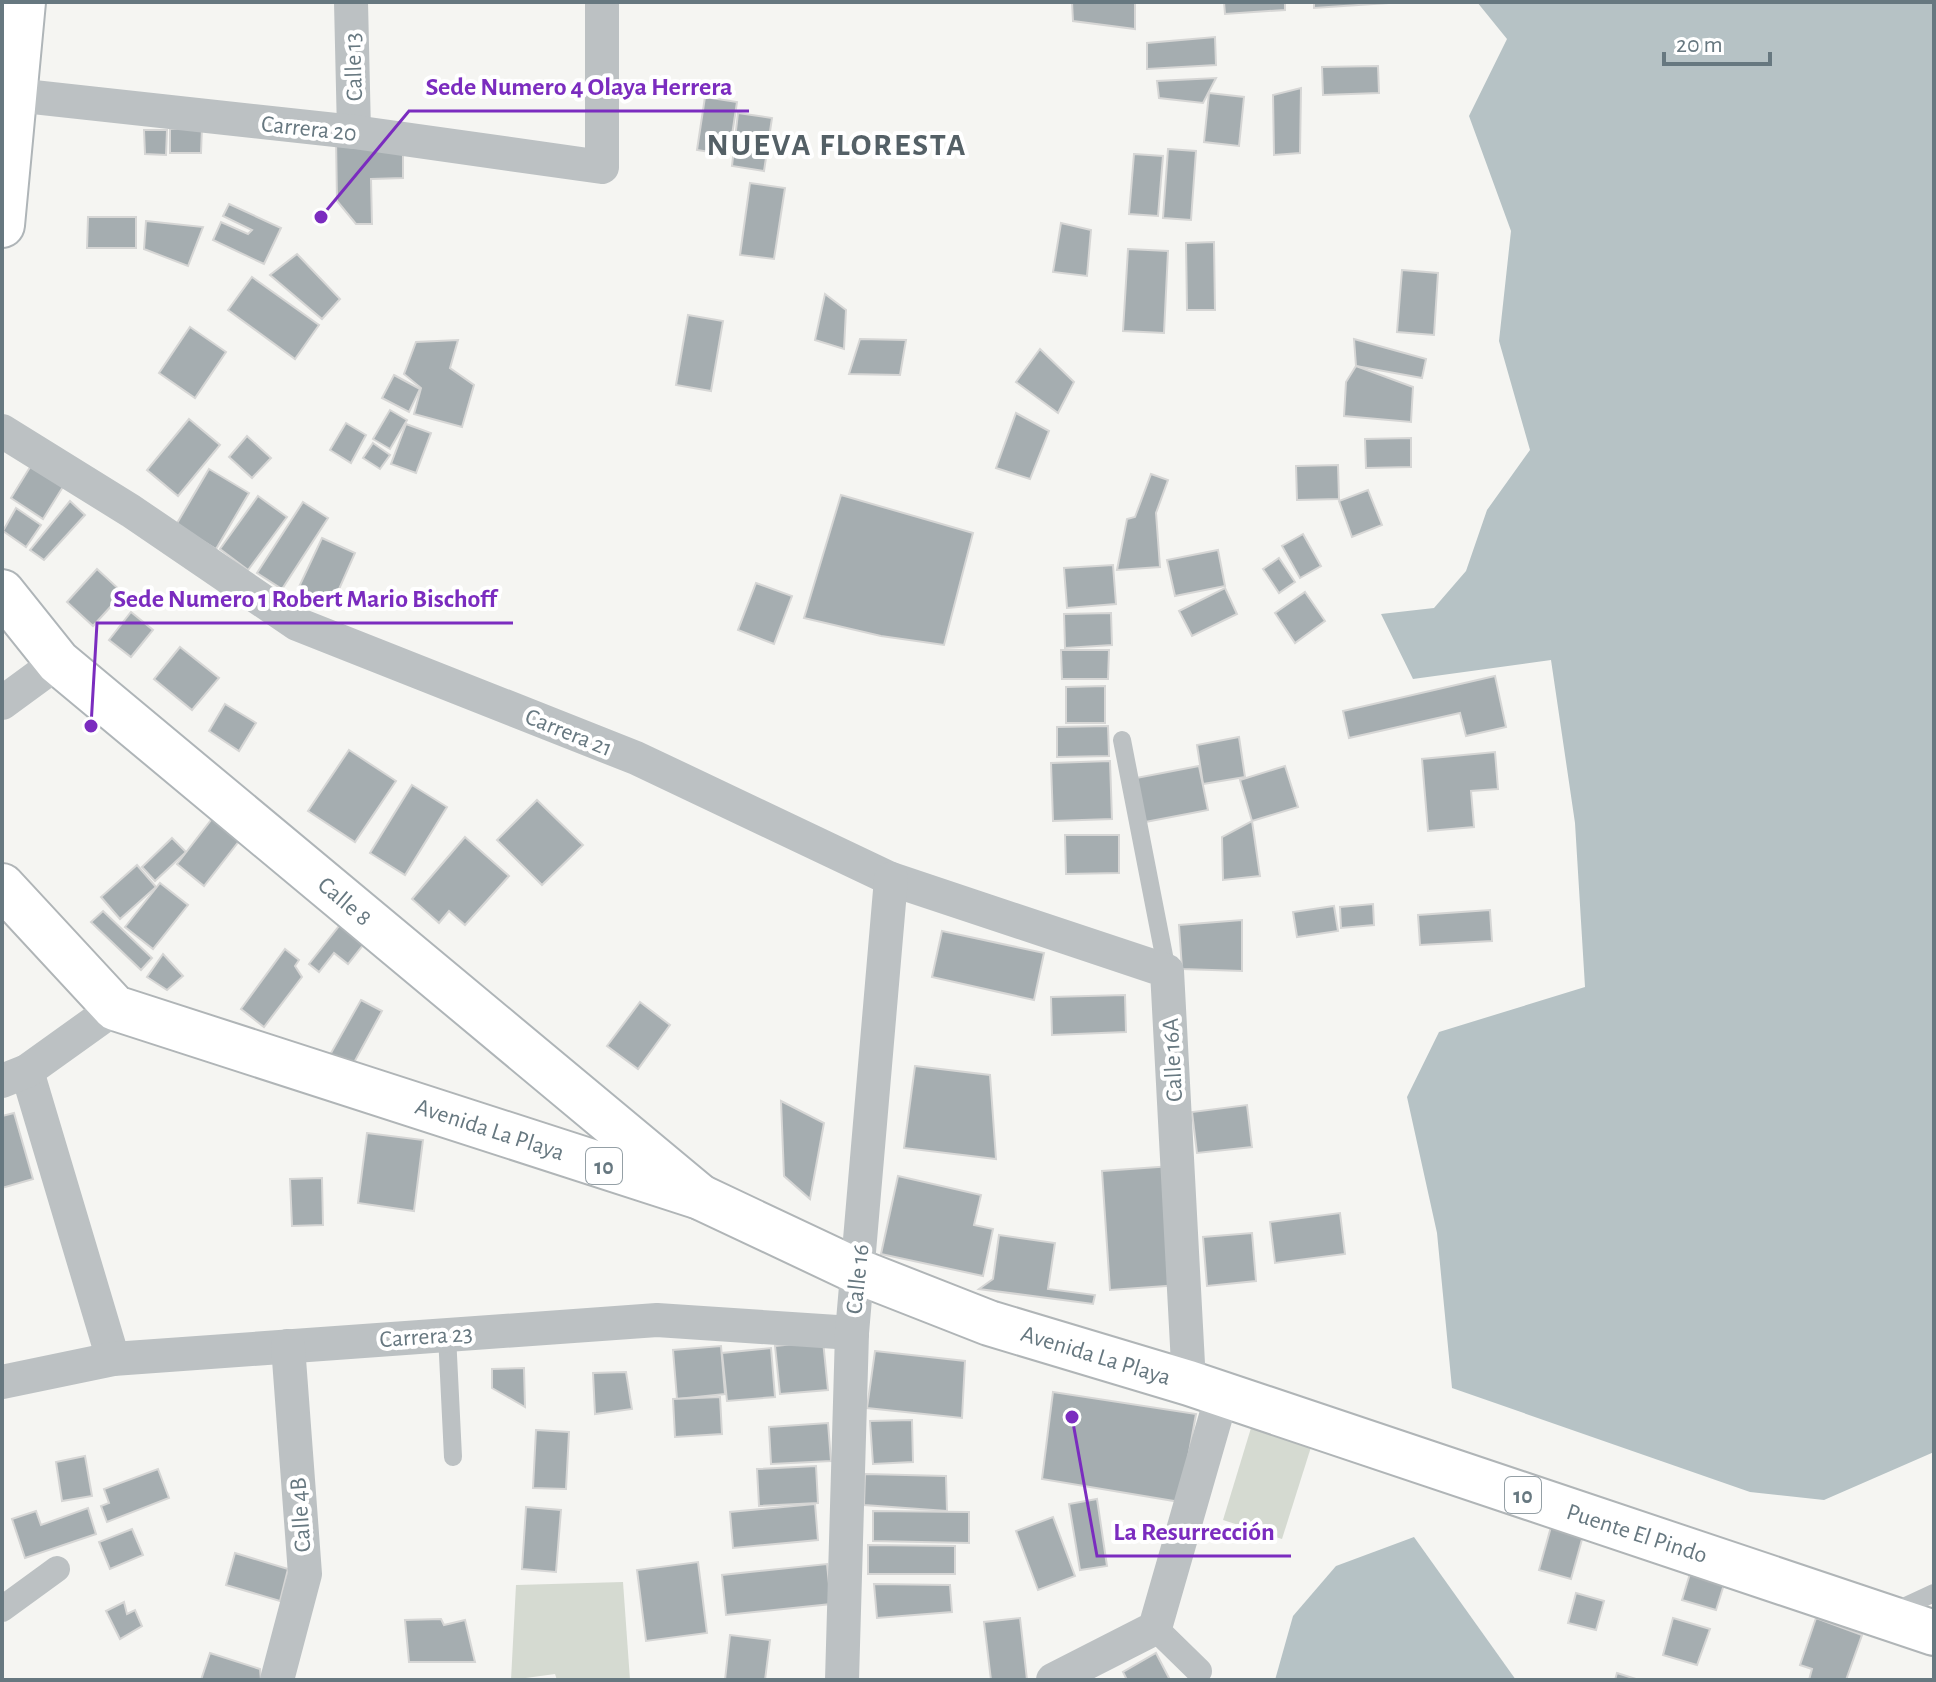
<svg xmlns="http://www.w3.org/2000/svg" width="1936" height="1682" font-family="'Alegreya Sans',sans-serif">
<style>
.green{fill:#d5dad1}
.water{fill:#b6c2c5}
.building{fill:#a5adb0;stroke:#d6d6d5;stroke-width:2}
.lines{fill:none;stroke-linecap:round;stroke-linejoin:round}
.secondary-casing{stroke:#afb5b8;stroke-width:48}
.primary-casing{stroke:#b0b5b7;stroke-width:48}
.service{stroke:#bcc1c3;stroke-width:18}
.pedestrian{stroke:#bcc1c3;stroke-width:26}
.minor{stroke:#bcc1c3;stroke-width:34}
.secondary{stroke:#fff;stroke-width:44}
.primary{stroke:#fff;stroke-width:44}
.labels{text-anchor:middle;stroke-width:8;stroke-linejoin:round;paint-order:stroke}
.shield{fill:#fff;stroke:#95a0a6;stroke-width:2}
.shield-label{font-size:22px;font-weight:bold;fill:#677880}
.street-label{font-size:24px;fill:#677880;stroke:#fff}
.district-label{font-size:32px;font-weight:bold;letter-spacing:2px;fill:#546066;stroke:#fff}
.leader{fill:none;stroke:#7b2cbf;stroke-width:3}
.callout-dot{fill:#7b2cbf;stroke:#fff;stroke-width:3}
.callout-label{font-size:26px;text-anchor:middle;font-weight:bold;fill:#7b2cbf;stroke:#fff;stroke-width:8;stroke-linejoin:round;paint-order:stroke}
</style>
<rect width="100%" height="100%" fill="#f5f5f2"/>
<g class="green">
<polygon points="1251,1428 1312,1444 1282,1539 1223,1520"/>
<polygon points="623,1582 630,1680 557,1680 555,1674 511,1680 516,1585"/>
</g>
<g class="water">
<polygon points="1477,2 1934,2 1934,1452 1824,1500 1750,1492 1452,1388 1437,1233 1407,1097 1439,1032 1585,987 1575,823 1551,660 1413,679 1381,614 1434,608 1466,571 1487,510 1530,450 1499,341 1511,231 1469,116 1507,39"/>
<polygon points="1414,1537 1516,1680 1275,1680 1293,1616 1336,1566"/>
</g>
<g class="building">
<polygon points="1072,2 1135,2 1135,29 1073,21"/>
<polygon points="1224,2 1285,2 1285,10 1225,14"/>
<polygon points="1314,2 1388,2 1388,3 1314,8"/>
<polygon points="1215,37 1216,65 1147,69 1147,43"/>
<polygon points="1378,66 1379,93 1323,95 1322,67"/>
<polygon points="1216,78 1203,103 1159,98 1157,81"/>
<polygon points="1301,88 1300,153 1274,155 1273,95"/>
<polygon points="1209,93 1244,97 1239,146 1204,142"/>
<polygon points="705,97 737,102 729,155 697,150"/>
<polygon points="738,113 772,118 764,171 732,166"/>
<polygon points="202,127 201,153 170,153 170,129"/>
<polygon points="144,130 167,130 166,155 145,154"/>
<polygon points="336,138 403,149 403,178 371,179 372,224 356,224 337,201"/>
<polygon points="1168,149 1196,151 1191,220 1163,218"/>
<polygon points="1134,154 1163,156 1158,216 1129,214"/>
<polygon points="750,183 785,188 774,259 740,255"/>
<polygon points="229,204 281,228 264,264 213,240 221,222 248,234 252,230 223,216"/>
<polygon points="88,217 136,217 136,248 87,248"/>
<polygon points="146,221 203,227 188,266 144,249"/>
<polygon points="1061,223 1091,230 1087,276 1053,272"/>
<polygon points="1214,242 1215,310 1187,310 1186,243"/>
<polygon points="1128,249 1168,251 1164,333 1123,331"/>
<polygon points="297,254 340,299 322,319 270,275"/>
<polygon points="1402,270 1438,273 1434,335 1397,332"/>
<polygon points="252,277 319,325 295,359 228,310"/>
<polygon points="825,294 846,310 844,349 815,340"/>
<polygon points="688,315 723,321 711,391 676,385"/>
<polygon points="190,327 226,352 195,398 159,373"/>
<polygon points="860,339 906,340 900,375 849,374"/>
<polygon points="1354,339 1426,359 1422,378 1356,366"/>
<polygon points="458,340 450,368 474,385 462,427 414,414 421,388 404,374 416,342"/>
<polygon points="1040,349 1074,382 1058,413 1016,382"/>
<polygon points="1356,366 1413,387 1411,422 1344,416 1346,382"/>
<polygon points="394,375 420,389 409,412 382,398"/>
<polygon points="390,410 407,420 390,449 373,439"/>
<polygon points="1016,413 1049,431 1030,479 996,468"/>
<polygon points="189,419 220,445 178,496 147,470"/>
<polygon points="346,423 366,435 351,463 330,450"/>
<polygon points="406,424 431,433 416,473 391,464"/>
<polygon points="247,436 271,458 252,478 229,457"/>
<polygon points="1411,438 1411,467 1366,468 1365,439"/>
<polygon points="373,443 390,455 380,469 363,458"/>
<polygon points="32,464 66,482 43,519 11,498"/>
<polygon points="1338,465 1339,499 1297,500 1296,466"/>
<polygon points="209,469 249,493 216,549 176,525"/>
<polygon points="1151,474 1168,480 1156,513 1160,567 1117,570 1127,519 1135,517"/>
<polygon points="1368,490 1382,525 1352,537 1339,501"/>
<polygon points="841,495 973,533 944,645 881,636 804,618"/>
<polygon points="258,496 287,517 248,570 220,549"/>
<polygon points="70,501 85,515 44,560 30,550"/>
<polygon points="303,502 328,518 282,589 257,573"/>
<polygon points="16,508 41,525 26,547 3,531"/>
<polygon points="1303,534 1321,566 1300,578 1282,546"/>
<polygon points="322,538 355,553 332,605 298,589"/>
<polygon points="1218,550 1225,586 1175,596 1167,560"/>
<polygon points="1279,558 1295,582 1279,593 1263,569"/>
<polygon points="1113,565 1116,604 1067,608 1064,568"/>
<polygon points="97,569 123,593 93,626 67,602"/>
<polygon points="756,583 792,596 774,644 738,630"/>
<polygon points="1225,588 1237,614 1192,636 1179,611"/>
<polygon points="1305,592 1325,621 1295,643 1275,613"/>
<polygon points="131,612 153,630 131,657 109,640"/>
<polygon points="1111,613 1112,645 1065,648 1064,614"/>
<polygon points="180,647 219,678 192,710 154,679"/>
<polygon points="1061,650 1109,650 1108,679 1062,679"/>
<polygon points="1495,676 1506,727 1466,736 1460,713 1349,738 1343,711"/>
<polygon points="1105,686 1105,723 1066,723 1066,687"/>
<polygon points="225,704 256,723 239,751 209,731"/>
<polygon points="1108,726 1109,756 1057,757 1057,727"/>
<polygon points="1239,737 1245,777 1203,784 1197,745"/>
<polygon points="349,750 396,781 355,842 308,811"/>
<polygon points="1495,752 1498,789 1471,791 1474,827 1428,831 1422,759"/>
<polygon points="1110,761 1112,819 1053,821 1051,763"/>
<polygon points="1199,766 1208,810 1140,823 1131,779"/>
<polygon points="1285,766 1298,807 1252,821 1240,780"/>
<polygon points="412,785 447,807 405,875 370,853"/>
<polygon points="537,800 583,845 542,885 497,840"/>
<polygon points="215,815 243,836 204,886 177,864"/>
<polygon points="1252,821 1260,876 1223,880 1222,837"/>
<polygon points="1065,835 1119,835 1119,873 1066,874"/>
<polygon points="465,837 509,876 465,925 449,911 439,923 412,899"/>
<polygon points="172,838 186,852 155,881 142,867"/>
<polygon points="137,865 156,887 120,919 101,897"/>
<polygon points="160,883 188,905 153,949 125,927"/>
<polygon points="1373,904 1374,925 1341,928 1340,907"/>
<polygon points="1334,906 1338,931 1297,937 1293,912"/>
<polygon points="1490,910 1492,941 1420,945 1418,915"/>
<polygon points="103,911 152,958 141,970 91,922"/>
<polygon points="347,916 371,935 348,964 334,953 319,972 309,964"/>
<polygon points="1242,920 1242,971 1182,969 1179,925"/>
<polygon points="942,931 1044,953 1034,1000 932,977"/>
<polygon points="285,949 299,960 295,966 302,977 264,1027 241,1009"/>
<polygon points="163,954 183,976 167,990 147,977"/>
<polygon points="1125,995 1126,1032 1052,1035 1051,997"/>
<polygon points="361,1000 382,1011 344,1081 322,1069"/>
<polygon points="640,1002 670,1025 638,1069 607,1046"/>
<polygon points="915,1066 990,1075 996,1159 904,1148"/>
<polygon points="781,1101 824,1123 810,1199 784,1176"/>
<polygon points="1247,1105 1252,1147 1197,1153 1192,1112"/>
<polygon points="14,1113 33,1179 2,1188 2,1116"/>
<polygon points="367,1133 423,1140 414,1211 358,1203"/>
<polygon points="1172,1166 1180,1285 1110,1290 1102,1171"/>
<polygon points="898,1176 981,1195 974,1225 993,1229 983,1276 881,1254"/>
<polygon points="322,1178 323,1225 292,1226 290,1179"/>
<polygon points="1340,1213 1345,1254 1275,1263 1270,1222"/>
<polygon points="1252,1233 1256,1281 1207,1286 1203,1237"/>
<polygon points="999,1235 1055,1243 1048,1289 1095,1295 1093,1304 979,1289 993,1279"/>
<polygon points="823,1341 828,1390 780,1394 775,1346"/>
<polygon points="721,1346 725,1394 677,1399 673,1350"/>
<polygon points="771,1348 775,1397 727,1401 722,1353"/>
<polygon points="875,1351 965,1361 962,1418 867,1408"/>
<polygon points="524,1368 525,1407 492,1388 492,1369"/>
<polygon points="626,1372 632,1409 595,1414 593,1373"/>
<polygon points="1053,1392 1196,1414 1180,1502 1042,1479"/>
<polygon points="720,1397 722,1434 675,1437 673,1399"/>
<polygon points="912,1420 913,1462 873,1464 870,1421"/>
<polygon points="828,1423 831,1461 771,1464 769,1427"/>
<polygon points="536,1430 569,1432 566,1489 533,1488"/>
<polygon points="85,1456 92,1496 62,1501 56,1462"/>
<polygon points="816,1466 818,1503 759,1506 757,1469"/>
<polygon points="158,1469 169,1498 107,1522 101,1506 109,1503 104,1489"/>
<polygon points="865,1474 946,1476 947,1511 864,1505"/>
<polygon points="1097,1499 1107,1566 1080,1570 1069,1504"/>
<polygon points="815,1504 818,1540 733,1548 730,1512"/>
<polygon points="526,1507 561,1510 556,1572 522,1569"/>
<polygon points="88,1508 96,1534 25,1558 12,1519 36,1511 41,1525"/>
<polygon points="873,1511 969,1512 969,1543 873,1541"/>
<polygon points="1554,1516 1586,1525 1571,1579 1539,1570"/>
<polygon points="1053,1517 1075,1576 1038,1590 1016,1531"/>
<polygon points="132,1529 143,1555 110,1569 99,1542"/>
<polygon points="868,1545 955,1546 955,1574 868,1574"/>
<polygon points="235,1553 288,1569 280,1601 226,1585"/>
<polygon points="698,1562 707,1633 646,1641 637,1570"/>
<polygon points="827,1564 831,1604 726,1615 722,1575"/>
<polygon points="1692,1567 1726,1578 1716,1610 1682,1600"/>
<polygon points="874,1584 950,1585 952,1612 877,1618"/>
<polygon points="1576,1593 1604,1601 1596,1630 1568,1623"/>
<polygon points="124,1602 127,1614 135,1610 142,1626 120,1639 106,1611"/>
<polygon points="1020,1618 1027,1680 991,1680 984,1622"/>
<polygon points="1673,1618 1710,1629 1697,1665 1663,1655"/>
<polygon points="1816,1618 1862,1635 1846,1680 1809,1680 1812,1669 1800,1665"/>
<polygon points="441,1619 444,1625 465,1620 475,1662 409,1662 405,1620"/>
<polygon points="730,1635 770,1640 765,1680 725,1680"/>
<polygon points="210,1653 260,1669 261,1680 201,1680"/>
<polygon points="1156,1653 1170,1680 1127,1680 1123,1672"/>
<polygon points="1617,1673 1639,1680 1615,1680"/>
</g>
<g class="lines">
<g class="secondary-casing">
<g id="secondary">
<polyline points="2,225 23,2"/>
<polyline points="2,592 58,662 700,1197"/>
</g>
</g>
<g class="primary-casing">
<polyline id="primary" points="2,886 115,1008 700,1197 859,1272 989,1323 1189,1383 1934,1633"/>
</g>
<g class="service">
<polyline points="1122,740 1167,971"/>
<polyline points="447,1335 453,1457"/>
<polyline points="1893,1612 1934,1593"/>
</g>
<g class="pedestrian">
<polyline points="2,1609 57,1569"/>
<polyline points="1155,1628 1199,1671"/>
</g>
<g class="minor">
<polyline points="351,2 354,132"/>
<polyline points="15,95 354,132 602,167 602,2"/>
<polyline points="2,431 131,511 297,624 636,758 891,879 1167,971 1189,1383"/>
<polyline points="2,703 58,662"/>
<polyline points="27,1071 113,1359"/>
<polyline points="2,1081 27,1071 115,1008"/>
<polyline points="2,1382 113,1359 657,1320 852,1333"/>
<polyline points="277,1680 305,1574 288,1346"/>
<polyline points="842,1680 852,1333 891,879"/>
<polyline points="1053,1680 1155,1628 1222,1395"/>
</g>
<use href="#secondary" class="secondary"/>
<use href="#primary" class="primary"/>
</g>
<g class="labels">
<g class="shield">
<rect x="586" y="1148" width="36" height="36" rx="6"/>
<rect x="1505" y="1477" width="36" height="36" rx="6"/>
</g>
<g class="shield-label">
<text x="604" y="1174">10</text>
<text x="1523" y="1503">10</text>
</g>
<g class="street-label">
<text transform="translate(353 67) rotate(-92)" y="8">Calle 13</text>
<text transform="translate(309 128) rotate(6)" y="8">Carrera 20</text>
<text transform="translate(569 732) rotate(22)" y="8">Carrera 21</text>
<text transform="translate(345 901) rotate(40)" y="8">Calle 8</text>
<text transform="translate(1172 1060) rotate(-93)" y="8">Calle 16A</text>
<text transform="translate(490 1129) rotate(18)" y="8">Avenida La Playa</text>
<text transform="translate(857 1279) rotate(-84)" y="8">Calle 16</text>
<text transform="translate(426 1336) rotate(-4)" y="8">Carrera 23</text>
<text transform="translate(1096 1355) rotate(17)" y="8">Avenida La Playa</text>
<text transform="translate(300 1515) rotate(-94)" y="8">Calle 4B</text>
<text transform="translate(1637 1533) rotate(18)" y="8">Puente El Pindo</text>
</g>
<g class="district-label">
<text x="837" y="155">NUEVA FLORESTA</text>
</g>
</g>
<path class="leader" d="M321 217L409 111H749M91 726L97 623H513M1072 1417L1097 1556H1291"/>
<g class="callout-dot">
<circle cx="321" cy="217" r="8"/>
<circle cx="91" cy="726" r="8"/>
<circle cx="1072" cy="1417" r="8"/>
</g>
<g class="callout-label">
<text x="579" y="95">Sede Numero 4 Olaya Herrera</text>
<text x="305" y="607">Sede Numero 1 Robert Mario Bischoff</text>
<text x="1194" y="1540">La Resurrección</text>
</g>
<rect width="1936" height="1682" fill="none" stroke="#677880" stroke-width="8"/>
<path d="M1664 52v12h106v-12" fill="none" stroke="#677880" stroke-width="4"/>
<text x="1676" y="52" font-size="24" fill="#677880" stroke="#ffffff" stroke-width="6" paint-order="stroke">20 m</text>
</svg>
